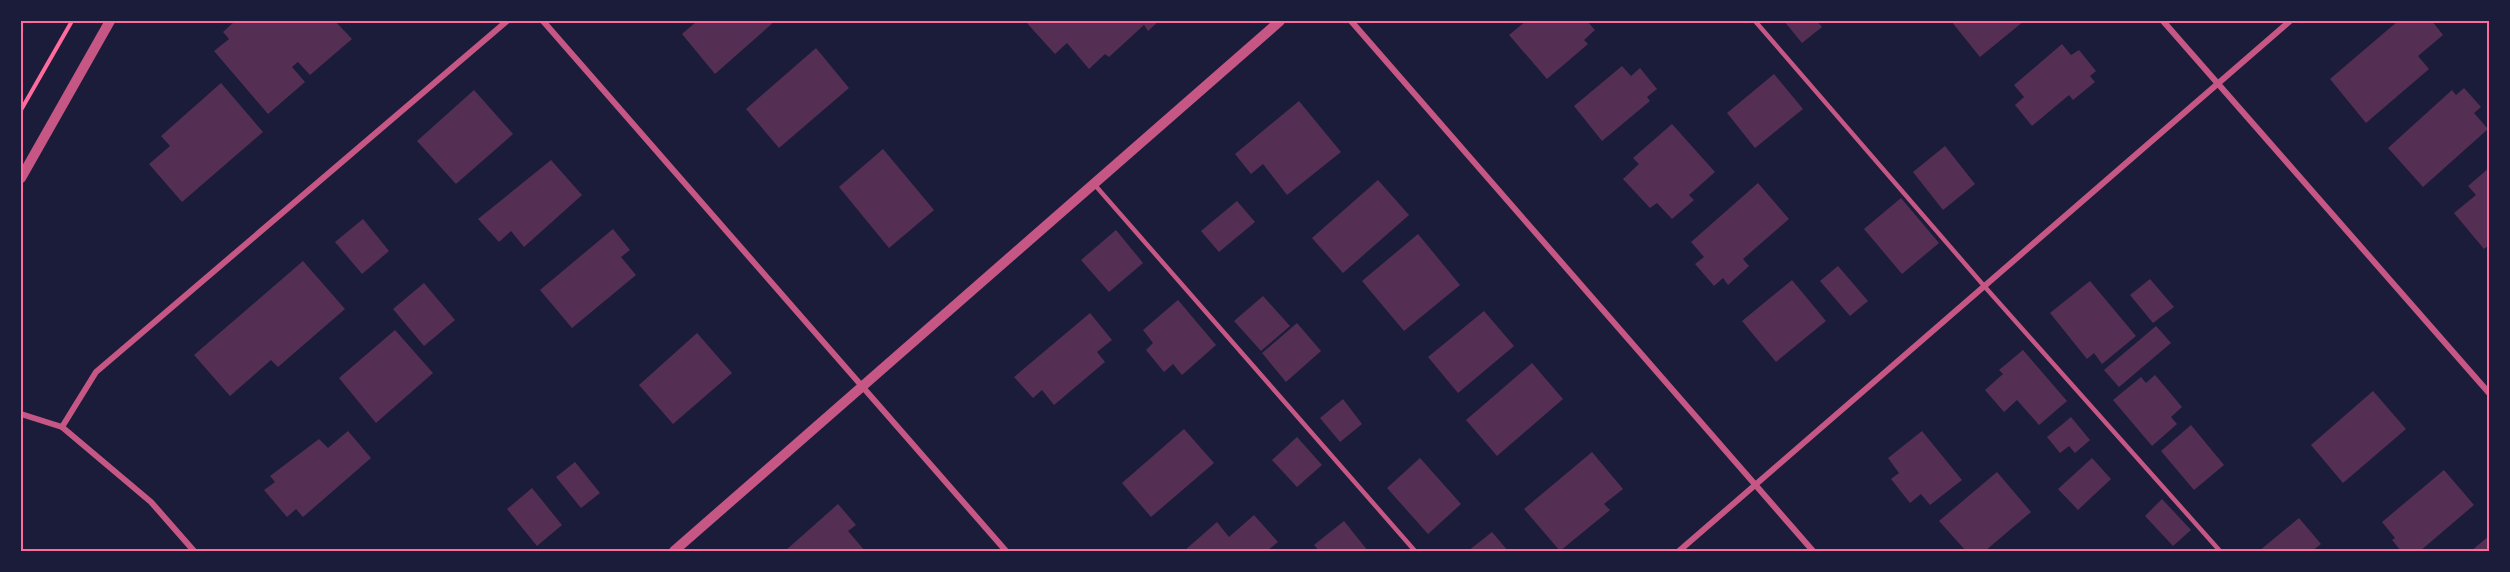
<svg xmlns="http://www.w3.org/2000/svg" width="2510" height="572" font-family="'Roboto Serif',serif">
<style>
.building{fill:#542f53}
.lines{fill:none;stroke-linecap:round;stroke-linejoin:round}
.path{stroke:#ff6b9d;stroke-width:4}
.service{stroke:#c65784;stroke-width:4.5}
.minor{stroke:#c65784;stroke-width:6}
.tertiary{stroke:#c65784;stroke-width:10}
.neatline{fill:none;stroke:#ff6b9d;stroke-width:2}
</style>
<rect width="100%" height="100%" fill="#1b1b3a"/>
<g class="building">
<polygon points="235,21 335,21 352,39 310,75 298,62 292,67 305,82 268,114 214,51 229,39 223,32"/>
<polygon points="697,21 775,21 715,74 682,34"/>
<polygon points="1025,21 1159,21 1148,31 1144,25 1109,57 1105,54 1089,69 1067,43 1055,54"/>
<polygon points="1526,21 1587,21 1595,30 1584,40 1588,44 1547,79 1509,35"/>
<polygon points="1784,21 1817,21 1822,27 1802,43"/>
<polygon points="1951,21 2024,21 1980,57"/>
<polygon points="2398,21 2432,21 2443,35 2418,56 2429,69 2366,123 2330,79"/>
<polygon points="2062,44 2071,55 2079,50 2096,71 2090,76 2095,82 2073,100 2069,95 2032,126 2015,105 2024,97 2014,85"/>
<polygon points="816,48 849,88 779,148 746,109"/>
<polygon points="1622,66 1631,76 1640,68 1657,89 1647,97 1650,101 1602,141 1574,106"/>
<polygon points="1774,74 1803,109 1755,148 1727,113"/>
<polygon points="221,83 263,132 182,202 149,164 170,146 161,136"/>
<polygon points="2464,88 2481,107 2474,113 2488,129 2423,187 2388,148 2452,90 2456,95"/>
<polygon points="474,90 513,134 456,184 417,141"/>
<polygon points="1299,101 1341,152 1287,195 1263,164 1251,174 1235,154"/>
<polygon points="1672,124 1715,172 1689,195 1694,200 1672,219 1657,203 1650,208 1623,179 1639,164 1633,158"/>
<polygon points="1945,146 1975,184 1943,210 1913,172"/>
<polygon points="883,149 934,210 889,248 839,187"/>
<polygon points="551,160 582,195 524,247 511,231 499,242 478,219"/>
<polygon points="2489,168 2489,245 2484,249 2454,213 2476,195 2468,186"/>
<polygon points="1378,180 1409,215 1343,273 1312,238"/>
<polygon points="1758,183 1789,219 1743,259 1749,266 1728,285 1723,278 1714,286 1695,264 1704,257 1691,242"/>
<polygon points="1901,198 1939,243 1902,274 1864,229"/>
<polygon points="1237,201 1255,222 1219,252 1201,231"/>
<polygon points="363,219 389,251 362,274 335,242"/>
<polygon points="613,229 630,250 621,257 636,275 572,328 540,290"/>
<polygon points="1116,230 1143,263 1109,292 1081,260"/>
<polygon points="1418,234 1460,285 1404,331 1362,281"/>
<polygon points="303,261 345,309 278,367 271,360 230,396 194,355"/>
<polygon points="1838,266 1868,301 1850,316 1820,281"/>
<polygon points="2150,279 2174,307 2153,323 2130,295"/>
<polygon points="1792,280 1826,321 1776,362 1742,321"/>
<polygon points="2090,281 2136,336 2102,364 2094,353 2087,359 2050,313"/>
<polygon points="424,283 455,320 424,346 393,309"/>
<polygon points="1263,296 1290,326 1261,351 1234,321"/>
<polygon points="1178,300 1216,345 1182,375 1173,364 1164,372 1146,350 1153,343 1143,330"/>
<polygon points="1484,311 1514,346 1458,393 1428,357"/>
<polygon points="1090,313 1112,340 1097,352 1105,362 1054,405 1042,390 1033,398 1014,377"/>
<polygon points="1297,323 1321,351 1286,382 1262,353"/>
<polygon points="2156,326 2171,343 2119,387 2104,370"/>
<polygon points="395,330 433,373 376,423 339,378"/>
<polygon points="697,333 732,373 673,424 639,385"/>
<polygon points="2023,350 2067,401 2039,425 2017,400 2004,412 1985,390 2003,374 1999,370"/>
<polygon points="1532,363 1563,399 1497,456 1466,420"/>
<polygon points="2155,375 2182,407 2171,417 2177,424 2152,446 2113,400 2141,377 2146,383"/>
<polygon points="2373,391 2406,429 2343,483 2311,445"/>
<polygon points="1343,399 1362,424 1340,442 1320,418"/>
<polygon points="2071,417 2090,440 2075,453 2069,446 2060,453 2047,437"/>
<polygon points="2191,425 2224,465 2194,490 2161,451"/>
<polygon points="1184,429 1214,463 1151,517 1122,483"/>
<polygon points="348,431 371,458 303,517 296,509 287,517 264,490 275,482 270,476 319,439 328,448"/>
<polygon points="1922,431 1962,480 1930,505 1921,494 1910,503 1891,479 1899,473 1888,458"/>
<polygon points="1297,437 1322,465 1297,487 1272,460"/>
<polygon points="1592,452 1623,489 1604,504 1610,510 1560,551 1524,509"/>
<polygon points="1420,458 1461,504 1428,534 1387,488"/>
<polygon points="2092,458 2111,479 2078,510 2058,489"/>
<polygon points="575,462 600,493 581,508 556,477"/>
<polygon points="2444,470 2474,505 2420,551 2401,551 2392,540 2395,538 2382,522"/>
<polygon points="1997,472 2031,512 1985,551 1966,551 1939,521"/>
<polygon points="532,488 562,525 537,546 507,509"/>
<polygon points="2162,499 2191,530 2173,546 2145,516"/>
<polygon points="838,504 856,525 848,531 865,551 785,551"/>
<polygon points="1254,515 1278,542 1267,551 1184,551 1217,522 1229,537"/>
<polygon points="2299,518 2321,544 2312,551 2259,551"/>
<polygon points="1344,521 1368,551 1319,551 1314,545"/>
<polygon points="1492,532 1508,551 1468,551"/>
<polygon points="2489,536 2489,551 2471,551"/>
</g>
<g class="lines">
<polyline class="path" points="21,110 72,21"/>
<g class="service">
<polyline points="1755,21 1985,287 2220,551"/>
<polyline points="1094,184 1415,551"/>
</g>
<g class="minor">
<polyline points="543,21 1006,551"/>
<polyline points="1351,21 1813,551"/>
<polyline points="2163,21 2489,393"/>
<polyline points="21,414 62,427 151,502 194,551"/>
<polyline points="62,427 96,372 507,21"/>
<polyline points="1679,551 2290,21"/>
</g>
<g class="tertiary">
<polyline points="21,178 110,21"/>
<polyline points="674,551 1280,21"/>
</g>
</g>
<rect width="2510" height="572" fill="none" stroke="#1b1b3a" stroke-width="45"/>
<rect x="22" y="22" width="2466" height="528" class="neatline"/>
</svg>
